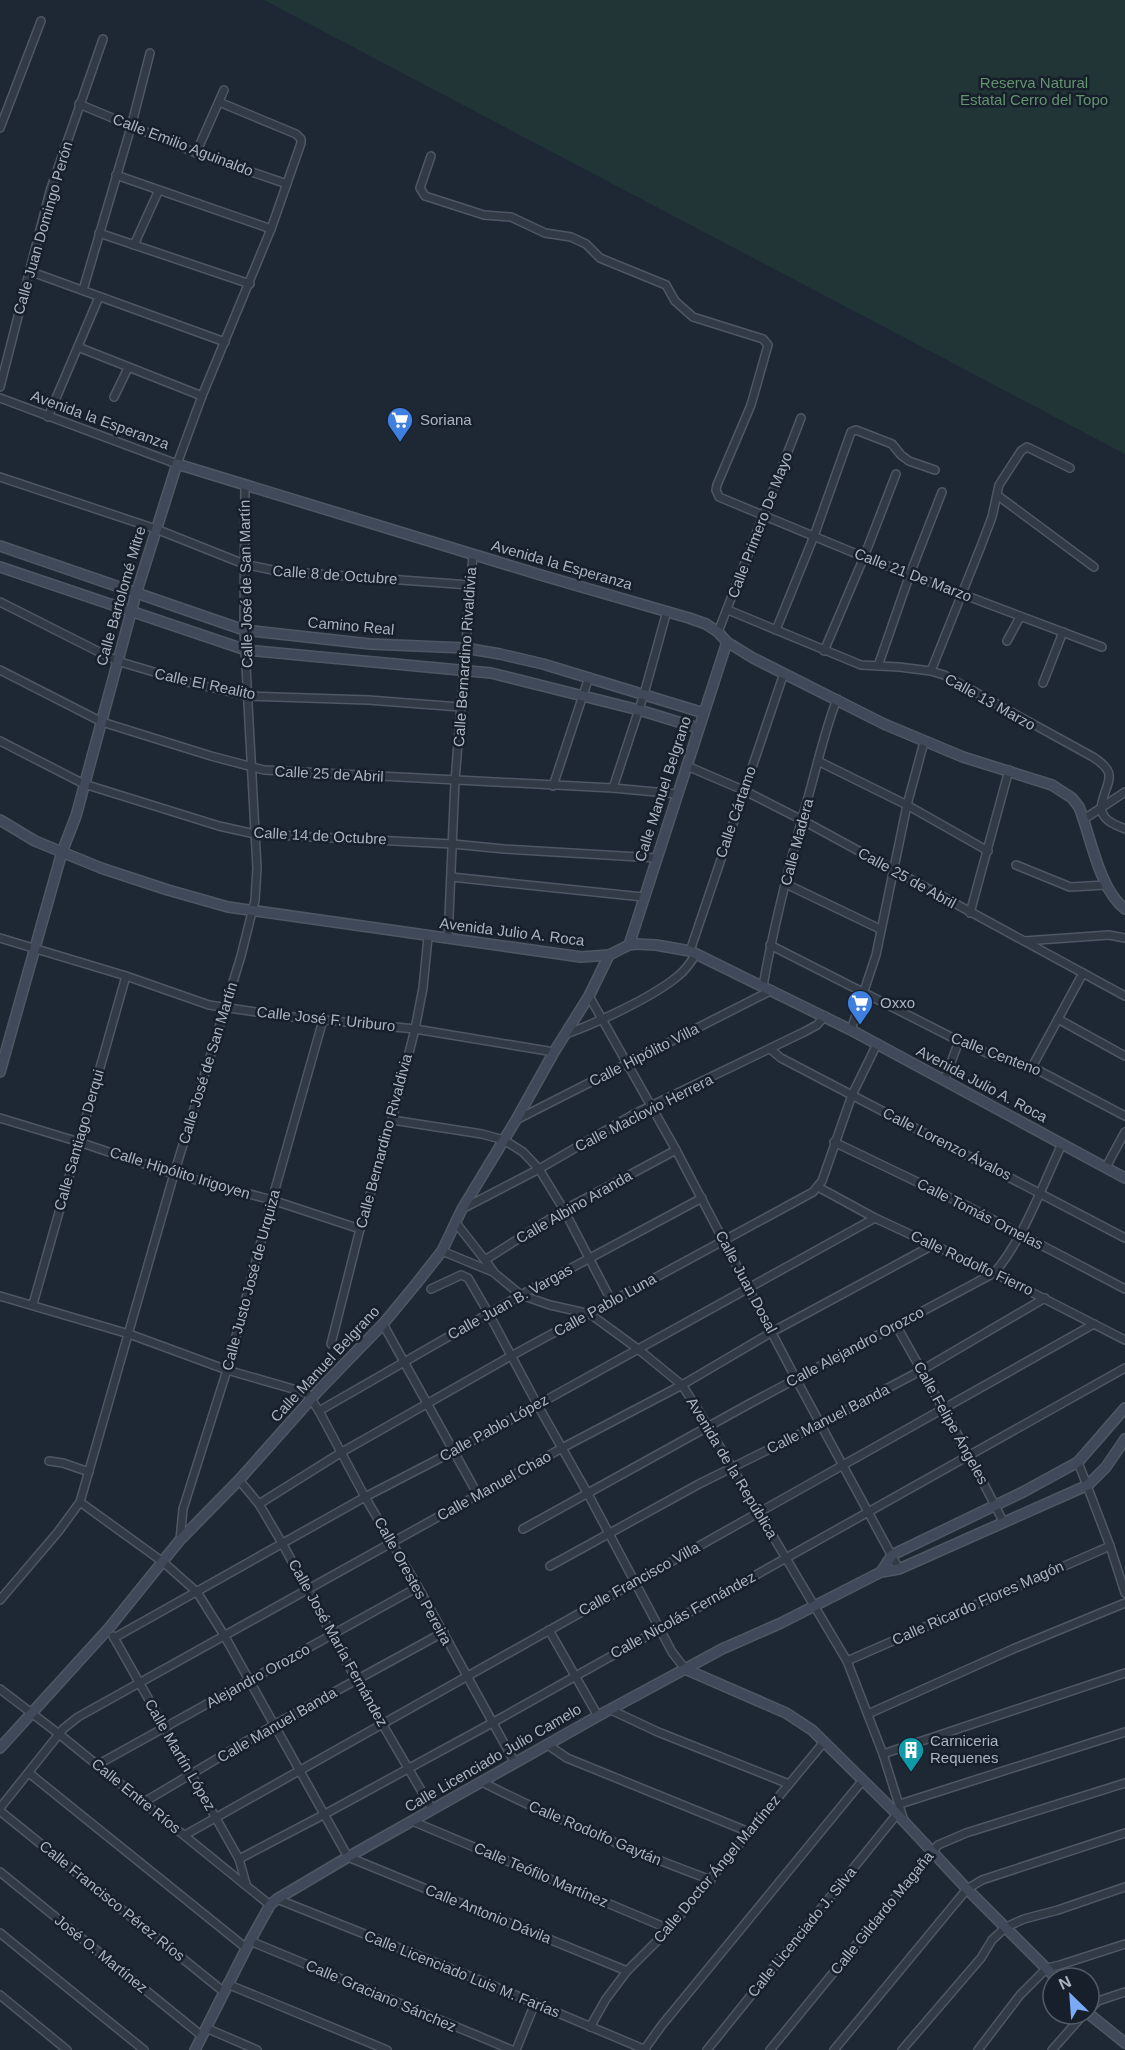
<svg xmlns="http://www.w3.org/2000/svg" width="1125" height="2050" font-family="Helvetica,sans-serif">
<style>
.green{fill:#213537}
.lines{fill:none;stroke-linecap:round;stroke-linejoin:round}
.street-casing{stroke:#4f5764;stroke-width:10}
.secondary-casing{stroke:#4f5764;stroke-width:12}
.street{stroke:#323a46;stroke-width:7}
.secondary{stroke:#404959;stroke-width:9}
.labels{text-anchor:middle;stroke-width:5;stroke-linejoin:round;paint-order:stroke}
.park-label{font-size:15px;fill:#63936f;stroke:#171f2a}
.street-label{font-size:15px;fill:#abb4c3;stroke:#171f2a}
.poi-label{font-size:15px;fill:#abb4c3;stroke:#171f2a;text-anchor:start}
</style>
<rect width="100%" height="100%" fill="#1e2835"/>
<polygon class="green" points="264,0 1125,0 1125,454"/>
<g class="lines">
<g class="street-casing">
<g id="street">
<polyline points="79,104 196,153 287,184"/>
<polyline points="0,128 41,21"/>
<polyline points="196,153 224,90"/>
<polyline points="431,156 420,188 425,196 484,215 511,217 545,233 571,237 586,244 600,258 666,285 675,301 693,317 763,339 768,345 751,405 717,485 716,490 719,497 864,557 1102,647"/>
<polyline points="116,175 271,229"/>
<polyline points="99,233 250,284"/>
<polyline points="134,245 158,192"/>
<polyline points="29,271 225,342"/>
<polyline points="83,290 131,127 150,53"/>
<polyline points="78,347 202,396"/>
<polyline points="0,387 50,191 103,39"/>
<polyline points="114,397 128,368"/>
<polyline points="0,398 177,464 202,396 271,229 301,143 301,139 296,134 219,102"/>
<polyline points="48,417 99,297"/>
<polyline points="0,477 156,529 244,564 277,571 470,585"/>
<polyline points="997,495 1094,567"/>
<polyline points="0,602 117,661 191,683 248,696 368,700 460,707"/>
<path d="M728 610 861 665 899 667 931 671 944 675 1093 757C1121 775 1105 781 1101 808L1084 819"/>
<polyline points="776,630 814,536 851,432 856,430 892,444 901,455 909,461 935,470"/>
<polyline points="718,632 801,418"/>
<polyline points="1007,641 1020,617"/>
<polyline points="824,651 864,557 896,474"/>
<polyline points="878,666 910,574 942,492"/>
<polyline points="0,670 102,722 211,756 264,770 613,788 677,794"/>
<polyline points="931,671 981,546 992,517 999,485 1021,451 1027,447 1070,468"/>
<polyline points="1043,683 1063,632"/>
<polyline points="0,741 84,784 219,826 255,834 453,844 504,849 656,858"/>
<polyline points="818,761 907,805 988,851"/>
<polyline points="687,766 743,790 802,820 1125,996"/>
<polyline points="553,786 589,677"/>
<polyline points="613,788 644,694 667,611"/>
<path d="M1125 792 1101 808C1103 821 1114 824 1125 829"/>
<polyline points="1016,865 1070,887 1106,885"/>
<polyline points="451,877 643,897"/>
<polyline points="786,884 880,929"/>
<polyline points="970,913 1009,770"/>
<polyline points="0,938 126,976 209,1005 283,1016 415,1029 554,1052"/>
<polyline points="448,939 455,781 473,554"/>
<polyline points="1024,941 1109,935 1125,938"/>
<polyline points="770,945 959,1041 989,1054 1032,1067 1125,1116"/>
<polyline points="690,951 784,673"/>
<path d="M763 986C774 924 790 862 807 801 817 767 824 732 837 699"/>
<polyline points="589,996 676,1150 796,1379 899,1569"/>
<polyline points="1058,1019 1125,1056"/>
<polyline points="851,1030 876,955 907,805 924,742"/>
<path d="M566 1034C597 1023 653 997 678 976 686 970 691 962 696 954"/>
<polyline points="770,1049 781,1058 1125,1238"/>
<polyline points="1032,1067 1083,973"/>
<polyline points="944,1081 959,1041"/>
<polyline points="0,1118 79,1142 174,1174 272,1200 360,1229"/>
<polyline points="392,1120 482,1134 504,1140 523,1152 539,1169 564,1210 612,1302"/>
<polyline points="516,1120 772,990"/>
<polyline points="834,1142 965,1205 1125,1289"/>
<polyline points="1106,1167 1125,1132"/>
<polyline points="818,1187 875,1218 994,1273 1125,1340"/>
<polyline points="462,1209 539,1169 634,1114 804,1032 817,1025 825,1016"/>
<polyline points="456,1223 485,1260"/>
<polyline points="442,1251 493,1272 521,1295 550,1305 590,1314 638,1349 682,1385 698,1410 847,1661 883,1754 904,1821"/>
<polyline points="493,1271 485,1260 564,1210 676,1150"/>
<polyline points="431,1289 461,1275 468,1278 489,1314 537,1404 588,1494 672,1652 685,1669"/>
<polyline points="0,1296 129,1334 227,1370 307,1393 319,1411 365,1497 418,1587 515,1763"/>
<polyline points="33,1304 126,976"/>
<polyline points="383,1324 478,1495"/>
<polyline points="896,1325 969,1455 1004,1523"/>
<polyline points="331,1344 360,1229 392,1120 415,1029 423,988 428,937"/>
<polyline points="319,1411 521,1295 702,1198"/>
<polyline points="49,1461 63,1463 89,1472"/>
<polyline points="1078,1462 1110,1546 1125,1593"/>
<polyline points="239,1480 259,1504 282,1543 356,1679 432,1809"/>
<polyline points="80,1502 163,1562 197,1592 224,1635 348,1857 627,1971"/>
<polyline points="259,1504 342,1452 511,1356 813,1192 822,1181 852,1095 877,1044"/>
<path d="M523 1529 749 1404 994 1273C1022 1242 1044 1182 1062 1144"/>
<polyline points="180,1540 183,1509 227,1370 272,1200 323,1020"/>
<polyline points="550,1566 699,1484 820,1424 922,1370 1045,1298"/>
<polyline points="0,1600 58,1532 80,1502 174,1174 241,956 255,900 257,868 244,630 245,487"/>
<polyline points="549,1630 598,1716"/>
<polyline points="113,1636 239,1859 246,1884"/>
<polyline points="114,1638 365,1497 454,1451 875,1218"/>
<polyline points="847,1661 1110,1546"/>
<polyline points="0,1689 59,1734 270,1905"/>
<polyline points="611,1710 658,1732 789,1784"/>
<polyline points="868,1714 1013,1649 1125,1603"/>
<polyline points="548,1745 567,1758 749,1832"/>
<polyline points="883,1754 1125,1673"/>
<polyline points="97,1765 418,1587"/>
<polyline points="29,1773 246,1948"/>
<path d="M482 1782C556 1820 633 1851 711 1880"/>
<polyline points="144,1802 274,1725 444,1632"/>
<polyline points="900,1804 1125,1732"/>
<polyline points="0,1808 63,1729 78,1717 562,1448 682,1385 772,1332 933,1245"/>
<polyline points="0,1811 224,1992"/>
<polyline points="412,1821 669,1929"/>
<polyline points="185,1835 1094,1324"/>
<polyline points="239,1859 325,1814 492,1723 1125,1368"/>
<polyline points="0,1872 202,2036"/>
<polyline points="277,1899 489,1984 646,2050"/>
<polyline points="0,1933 144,2050"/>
<polyline points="250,1941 512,2050"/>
<polyline points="227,1984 387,2050"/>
<polyline points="0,1995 67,2050"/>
<polyline points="1089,2010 1098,2001 1125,1992"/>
<polyline points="590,2027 606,1999 627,1971 669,1929 824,1742"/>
<polyline points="206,2028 257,2050"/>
<polyline points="516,2050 535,2003"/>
<polyline points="644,2050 662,2025 863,1780"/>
<polyline points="707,2050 897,1814"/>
<polyline points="770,2050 938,1845 966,1833 1125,1783"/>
<polyline points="834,2050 967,1889 982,1880 1125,1833"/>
<polyline points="902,2050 981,1958 992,1940 1006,1927 1024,1919 1058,1910 1125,1887"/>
<polyline points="978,2050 1020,1995 1047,1968 1060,1965 1125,1944"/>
<polyline points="1052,2050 1084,2014"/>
</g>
</g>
<g class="secondary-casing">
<g id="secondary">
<polyline points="0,546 244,630 370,644 465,648 500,654 543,664 704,713"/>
<polyline points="0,567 246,650 491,673 639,710 698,728"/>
<polyline points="0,820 35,841 101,868 168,890 228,907 581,957 609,955 629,945 635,944 656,945 690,951 851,1030 1125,1178"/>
<polyline points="629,945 727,642"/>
<path d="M0 1072 62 852 76 816 136 594 177 464 544 576 689 618 706 624 718 632 727 642 753 658 884 724 963 757 1052 785 1072 798 1079 807C1091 837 1099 889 1125 909"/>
<polyline points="881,1572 892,1555 1023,1492 1078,1462 1125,1408"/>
<polyline points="685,1669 786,1713 812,1730 897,1814 967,1889 1056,1978"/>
<polyline points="0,1748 109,1628 180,1540 239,1480 320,1389 383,1324 416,1284 442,1251 462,1209 516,1120 554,1052 589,996 609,955"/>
<polyline points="1089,2014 1125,2043"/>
<polyline points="195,2050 250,1941 270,1905 277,1899 348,1857 598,1716 722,1649 781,1623 881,1572 899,1569 1088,1485 1106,1467 1125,1439"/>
</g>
</g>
<use href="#street" class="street"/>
<use href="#secondary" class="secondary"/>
</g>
<defs>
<g id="supermarket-pin" transform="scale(1.35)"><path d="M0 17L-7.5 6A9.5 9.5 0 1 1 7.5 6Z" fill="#3f7fe0" stroke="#171f2a"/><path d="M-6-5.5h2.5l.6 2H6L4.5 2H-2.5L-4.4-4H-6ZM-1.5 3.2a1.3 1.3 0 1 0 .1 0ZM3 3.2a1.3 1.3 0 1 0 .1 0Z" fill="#fff"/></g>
<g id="building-pin" transform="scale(1.35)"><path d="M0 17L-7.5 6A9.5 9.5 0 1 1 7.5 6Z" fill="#0f9aa8" stroke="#171f2a"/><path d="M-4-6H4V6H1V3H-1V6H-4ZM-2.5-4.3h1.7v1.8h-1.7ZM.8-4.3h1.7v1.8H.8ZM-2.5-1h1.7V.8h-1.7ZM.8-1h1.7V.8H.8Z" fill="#fff"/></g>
</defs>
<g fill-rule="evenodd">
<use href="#supermarket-pin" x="400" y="420"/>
<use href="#supermarket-pin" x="860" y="1003"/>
<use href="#building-pin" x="911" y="1750"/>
</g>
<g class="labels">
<g class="park-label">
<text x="1034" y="88">Reserva Natural<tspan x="1034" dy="17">Estatal Cerro del Topo</tspan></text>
</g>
<g class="street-label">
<text transform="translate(183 145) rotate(21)" y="5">Calle Emilio Aguinaldo</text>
<text transform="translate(43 228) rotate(-74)" y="5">Calle Juan Domingo Perón</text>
<text transform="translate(100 420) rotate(20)" y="5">Avenida la Esperanza</text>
<text transform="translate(760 525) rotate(-69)" y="5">Calle Primero De Mayo</text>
<text transform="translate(562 565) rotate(16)" y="5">Avenida la Esperanza</text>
<text transform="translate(335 575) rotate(4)" y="5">Calle 8 de Octubre</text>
<text transform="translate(913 575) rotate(21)" y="5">Calle 21 De Marzo</text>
<text transform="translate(246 584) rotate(-91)" y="5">Calle José de San Martín</text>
<text transform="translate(121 596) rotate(-74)" y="5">Calle Bartolomé Mitre</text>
<text transform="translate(351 626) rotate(5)" y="5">Camino Real</text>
<text transform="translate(465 657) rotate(-86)" y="5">Calle Bernardino Rivaldivia</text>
<text transform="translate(205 684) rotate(12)" y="5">Calle El Realito</text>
<text transform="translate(990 702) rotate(29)" y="5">Calle 13 Marzo</text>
<text transform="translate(329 774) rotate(3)" y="5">Calle 25 de Abril</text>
<text transform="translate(663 789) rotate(-72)" y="5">Calle Manuel Belgrano</text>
<text transform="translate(736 812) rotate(-71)" y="5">Calle Cártamo</text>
<text transform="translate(320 836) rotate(3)" y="5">Calle 14 de Octubre</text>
<text transform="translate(797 842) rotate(-75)" y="5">Calle Madera</text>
<text transform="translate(907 878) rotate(29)" y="5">Calle 25 de Abril</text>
<text transform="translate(512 932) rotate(7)" y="5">Avenida Julio A. Roca</text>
<text transform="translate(326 1019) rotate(6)" y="5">Calle José F. Uriburo</text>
<text transform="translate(996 1054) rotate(21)" y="5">Calle Centeno</text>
<text transform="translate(644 1055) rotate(-27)" y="5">Calle Hipólito Villa</text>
<text transform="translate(208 1063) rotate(-73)" y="5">Calle José de San Martín</text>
<text transform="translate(982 1084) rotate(28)" y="5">Avenida Julio A. Roca</text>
<text transform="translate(644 1113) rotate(-27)" y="5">Calle Maclovio Herrera</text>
<text transform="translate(79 1140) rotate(-74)" y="5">Calle Santiago Derqui</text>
<text transform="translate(384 1141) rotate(-75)" y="5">Calle Bernardino Rivaldivia</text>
<text transform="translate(947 1144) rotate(27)" y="5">Calle Lorenzo Ávalos</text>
<text transform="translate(180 1173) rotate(17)" y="5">Calle Hipólito Irigoyen</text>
<text transform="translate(574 1207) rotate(-30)" y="5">Calle Albino Aranda</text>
<text transform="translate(980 1214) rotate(27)" y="5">Calle Tomás Ornelas</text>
<text transform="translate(972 1263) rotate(25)" y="5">Calle Rodolfo Fierro</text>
<text transform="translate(251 1280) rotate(-75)" y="5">Calle Justo José de Urquiza</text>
<text transform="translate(746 1282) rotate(62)" y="5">Calle Juan Dosal</text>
<text transform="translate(510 1302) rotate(-29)" y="5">Calle Juan B. Vargas</text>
<text transform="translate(605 1305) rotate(-29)" y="5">Calle Pablo Luna</text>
<text transform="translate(855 1347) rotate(-28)" y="5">Calle Alejandro Orozco</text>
<text transform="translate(325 1364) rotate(-47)" y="5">Calle Manuel Belgrano</text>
<text transform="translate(828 1419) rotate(-27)" y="5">Calle Manuel Banda</text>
<text transform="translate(951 1423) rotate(61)" y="5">Calle Felipe Ángeles</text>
<text transform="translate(494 1428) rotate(-29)" y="5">Calle Pablo López</text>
<text transform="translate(732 1468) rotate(59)" y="5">Avenida de la República</text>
<text transform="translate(494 1486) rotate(-29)" y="5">Calle Manuel Chao</text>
<text transform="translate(639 1579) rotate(-29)" y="5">Calle Francisco Villa</text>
<text transform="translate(413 1581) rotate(61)" y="5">Calle Orestes Pereira</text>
<text transform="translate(978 1603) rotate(-24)" y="5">Calle Ricardo Flores Magón</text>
<text transform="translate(683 1615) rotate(-29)" y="5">Calle Nicolás Fernández</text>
<text transform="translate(338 1643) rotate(61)" y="5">Calle José María Fernández</text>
<text transform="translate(258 1676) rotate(-29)" y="5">Alejandro Orozco</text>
<text transform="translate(277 1725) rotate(-30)" y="5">Calle Manuel Banda</text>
<text transform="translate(180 1755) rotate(60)" y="5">Calle Martín López</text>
<text transform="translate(493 1758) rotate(-30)" y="5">Calle Licenciado Julio Camelo</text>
<text transform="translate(136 1796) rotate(39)" y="5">Calle Entre Ríos</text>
<text transform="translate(595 1833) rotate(23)" y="5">Calle Rodolfo Gaytán</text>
<text transform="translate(717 1869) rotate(-50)" y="5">Calle Doctor Ángel Martínez</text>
<text transform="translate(541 1875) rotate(23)" y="5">Calle Teófilo Martínez</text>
<text transform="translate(112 1901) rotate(39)" y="5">Calle Francisco Pérez Ríos</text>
<text transform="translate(882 1913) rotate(-51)" y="5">Calle Gildardo Magaña</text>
<text transform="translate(488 1914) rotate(22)" y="5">Calle Antonio Dávila</text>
<text transform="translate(802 1932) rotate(-51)" y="5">Calle Licenciado J. Silva</text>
<text transform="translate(101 1954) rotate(39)" y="5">José O. Martínez</text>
<text transform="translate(462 1974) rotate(22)" y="5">Calle Licenciado Luis M. Farías</text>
<text transform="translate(381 1996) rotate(23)" y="5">Calle Graciano Sánchez</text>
</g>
<g class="poi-label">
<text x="420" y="425">Soriana</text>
<text x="880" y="1008">Oxxo</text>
<text x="930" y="1746">Carniceria<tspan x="930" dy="17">Requenes</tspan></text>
</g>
</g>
<g transform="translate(1071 1996) rotate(335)"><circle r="28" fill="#171f2a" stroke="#525b67" stroke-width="1.5"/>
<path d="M0-4.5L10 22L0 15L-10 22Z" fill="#7baaf9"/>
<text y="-9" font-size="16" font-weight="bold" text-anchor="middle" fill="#abb4c3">N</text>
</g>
</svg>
